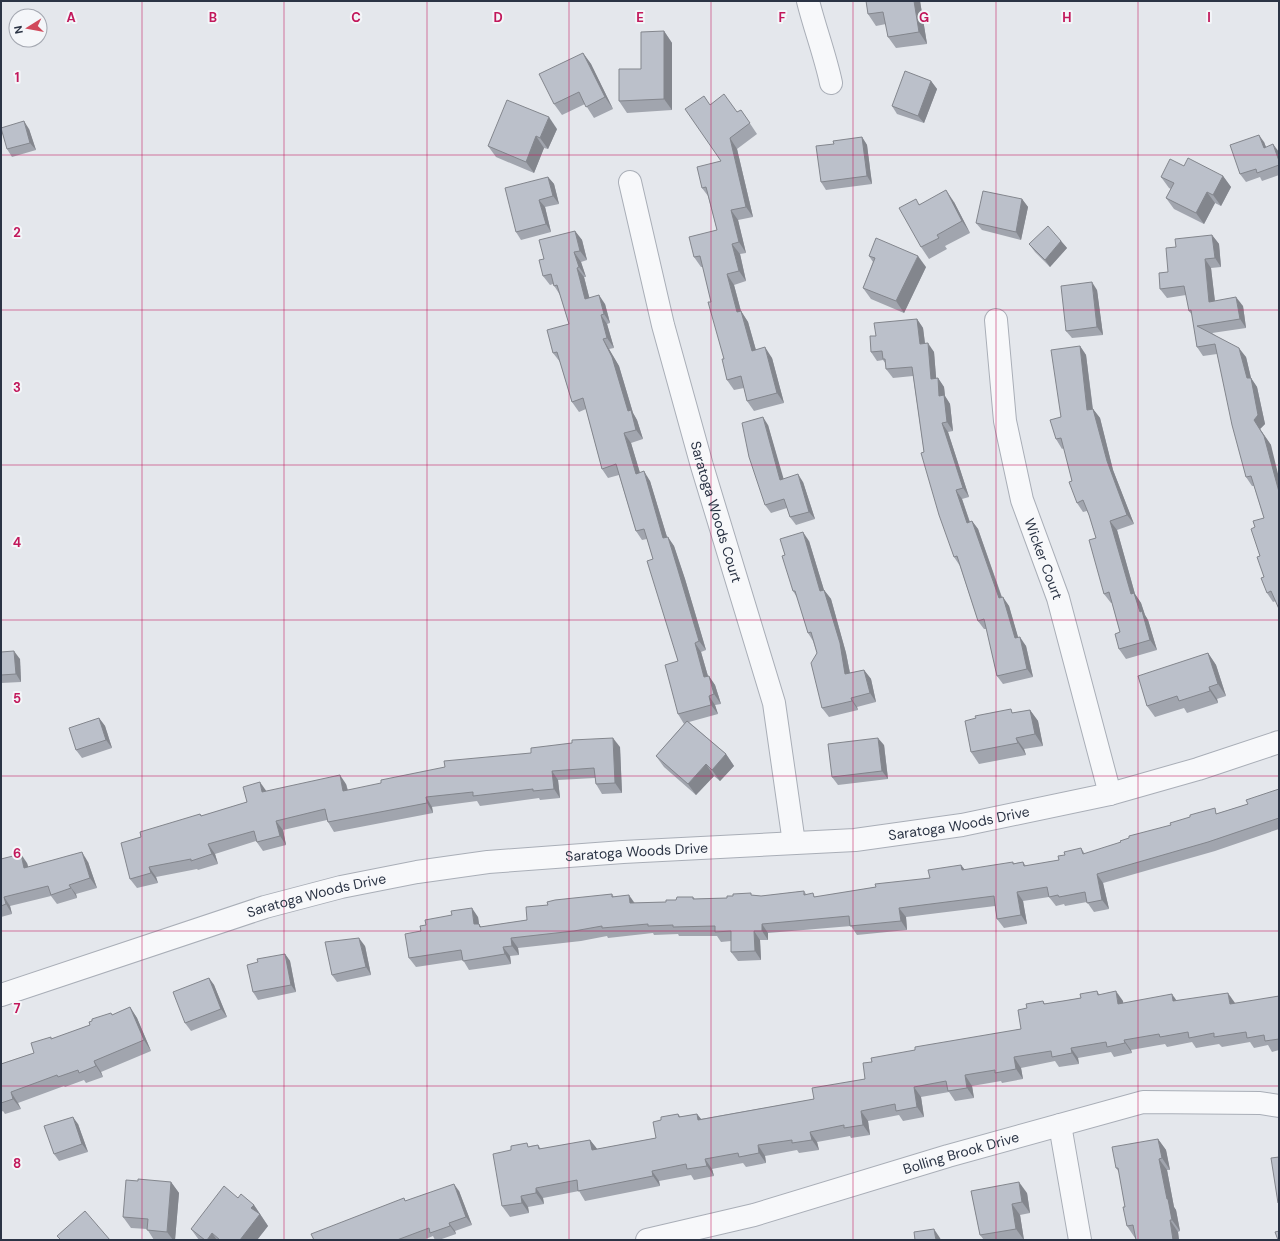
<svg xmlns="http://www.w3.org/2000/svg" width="1280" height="1241" font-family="'DM Sans',sans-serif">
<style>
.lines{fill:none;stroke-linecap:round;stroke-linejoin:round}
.minor-casing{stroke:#a9aeb7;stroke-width:24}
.minor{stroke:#f7f8fa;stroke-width:22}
.wall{fill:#a1a5ae}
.shaded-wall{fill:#83868d}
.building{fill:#bbc0ca;stroke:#83868d}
.grid{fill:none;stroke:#c2185b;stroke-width:1;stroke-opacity:0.55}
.labels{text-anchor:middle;stroke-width:4;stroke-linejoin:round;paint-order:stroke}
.street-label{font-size:14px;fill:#2b3445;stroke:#f4f6f9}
.grid-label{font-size:13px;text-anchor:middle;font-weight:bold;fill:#c2185b;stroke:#f4f6f9;stroke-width:4;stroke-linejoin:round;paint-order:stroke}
</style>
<rect width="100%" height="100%" fill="#e4e7ec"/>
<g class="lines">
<g class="minor-casing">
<g id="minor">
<path d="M808 1C815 29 825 55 831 83"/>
<path id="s1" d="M630 182 663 325 702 466 774 703 794 843"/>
<path id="s2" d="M996 320 1005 421 1022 500 1058 598 1110 794"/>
<path id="s3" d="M1 995 265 907 341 887 417 872 488 862 623 852 855 840 962 825 1110 794 1198 769 1279 742"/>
<polyline points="1060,1125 1080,1240"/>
<path id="s4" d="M647 1240 754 1215 948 1156 1143 1102 1260 1103 1279 1106"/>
</g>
</g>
<use href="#minor" class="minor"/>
</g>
<g class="wall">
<polygon points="866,1 920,1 927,44 896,48 888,37 886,24 876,26 868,14"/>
<polygon points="664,31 672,43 672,110 627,113 619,101 641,69"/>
<polygon points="583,53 591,64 613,109 594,118 585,104 562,115 554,104"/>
<polygon points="931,81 937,89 924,123 897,114 892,106"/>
<polygon points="710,105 737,112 741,110 757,134 737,149 753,217 738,220 746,253 740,254 746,281 734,285 741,311 748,322 756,350 772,358 784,403 754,411 747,401 744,388 734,390 727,380 724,359 703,267 701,267 694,257 717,230 708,196 702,188 721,161"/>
<polygon points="29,129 36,150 12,157 7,149"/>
<polygon points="557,129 548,149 544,148 534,173 496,157 488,146"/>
<polygon points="862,137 867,145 872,184 826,190 821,182 834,144"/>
<polygon points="1264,142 1266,147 1279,152 1279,175 1262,181 1260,177 1246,182 1240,174"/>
<polygon points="1184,166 1223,176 1231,187 1221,206 1215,203 1204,224 1174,209 1166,198 1171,189 1169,188 1161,177"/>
<polygon points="548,177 554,184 559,204 545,207 551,232 521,240 516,232"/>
<polygon points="1022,199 1028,207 1021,240 982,230 976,223"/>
<polygon points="954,202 970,233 945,246 947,249 929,259 921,247 919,204"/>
<polygon points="575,231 582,240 587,260 581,262 586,277 584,277 589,297 605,304 610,323 607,324 614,348 609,349 619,366 633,413 637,420 643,439 631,443 640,473 650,481 667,537 674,546 685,579 706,650 701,652 708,676 715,685 721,704 715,705 718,714 689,722 726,754 734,766 720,781 714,776 696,795 664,767 656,756 685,723 684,724 678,714 678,661 653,559 647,539 642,540 636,531 619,475 608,478 602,469 586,409 579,412 572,402 560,362 553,353 569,324 560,295 553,284 550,285 543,276 544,259"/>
<polygon points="1212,235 1219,244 1221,267 1211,268 1215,301 1243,306 1246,328 1212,333 1246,357 1251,378 1257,387 1265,424 1260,429 1271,445 1276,601 1273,602 1267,593 1260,556 1255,527 1264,518 1254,486 1252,486 1246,477 1217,354 1203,356 1197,347 1192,315 1189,311 1186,295 1167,298 1160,289 1168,272 1176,247"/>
<polygon points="1061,241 1067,248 1050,267 1035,252 1029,244"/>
<polygon points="869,256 926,267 904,313 871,299 863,288 873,262"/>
<polygon points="1097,290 1103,335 1072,338 1066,331"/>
<polygon points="917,319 923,328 925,343 934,352 936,378 938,378 944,387 945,396 950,404 953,431 948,432 969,497 962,499 970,522 972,521 978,529 1002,597 1009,606 1018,638 1026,646 1033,677 1003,684 997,676 987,629 984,629 978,621 960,566 954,557 924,452 913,376 893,378 886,369 886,364 883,360 877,361 871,352 876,336"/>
<polygon points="1080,346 1086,355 1093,409 1100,418 1113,470 1134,524 1117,530 1135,594 1141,603 1145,615 1148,620 1157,650 1126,659 1119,649 1120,632 1112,603 1111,603 1104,594 1096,538 1089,515 1087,511 1083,512 1077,503 1072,481 1064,448 1062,449 1056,439"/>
<polygon points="768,425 783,479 803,482 815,519 796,525 790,517 787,508 771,513 765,505"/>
<polygon points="809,541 824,590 831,599 846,653 850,673 864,670 871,679 876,702 857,707 858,710 829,717 822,708 817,653 813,641 808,633 798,599 793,591 785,555"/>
<polygon points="1,652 20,659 21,682 1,683"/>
<polygon points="1208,653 1216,665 1226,696 1217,699 1218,703 1187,713 1184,708 1155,717 1147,706"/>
<polygon points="1030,710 1038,721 1043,746 1024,749 1026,755 979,764 971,752 1014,713"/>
<polygon points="99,718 105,726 112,748 82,758 76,750"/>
<polygon points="884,745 888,779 838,785 832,777"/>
<polygon points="620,747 622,793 602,794 596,784 595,778 558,780 560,798 540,800 539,798 480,806 477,801 432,807 433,813 334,832 328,822 327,820 283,830 286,845 263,851 256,841 215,854 218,864 198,870 197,869 156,877 158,883 137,888 130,879 141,837 200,814 202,816 247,802 266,791 346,784 348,790"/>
<polygon points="1279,789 1279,829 1215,851 1103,883 1109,909 1094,912 1087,902 1065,906 1064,904 1056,906 1049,897 1023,901 1027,924 1004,928 997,919 995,906 906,917 907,930 857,935 851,926 768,933 768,940 760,940 761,960 738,961 731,952 731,941 721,942 717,936 679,936 678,934 654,935 653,933 608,938 607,936 581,941 518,948 519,955 510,956 511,964 469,970 463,960 416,967 409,958 421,931 478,917 479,924 481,927 527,920 548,905 612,894 614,897 635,903 666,902 693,897 695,899 727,898 753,895 761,896 804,891 806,894 816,897 930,878 961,865 965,870 1023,862 1026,866 1059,860 1065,855 1081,848 1085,854 1248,804"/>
<polygon points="1,859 27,863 28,867 88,862 97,888 76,894 77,898 57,904 51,896 10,906 12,914 1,917"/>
<polygon points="365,946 371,975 337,982 332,975"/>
<polygon points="285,954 290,961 296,992 258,1000 253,992 258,962"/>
<polygon points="209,978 214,985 227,1017 191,1031 185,1023"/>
<polygon points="1097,991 1099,994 1123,1001 1123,1003 1176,1000 1235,1003 1235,1004 1279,996 1279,1050 1272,1052 1268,1045 1254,1048 1250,1042 1222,1047 1219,1044 1196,1048 1192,1042 1167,1047 1165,1044 1131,1050 1132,1053 1114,1057 1111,1052 1078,1058 1079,1064 1059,1067 1055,1061 1021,1068 1023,1079 1002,1083 1001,1081 972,1086 974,1098 955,1101 949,1092 921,1097 924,1117 903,1121 899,1115 868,1121 870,1135 851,1138 850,1136 817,1142 819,1150 799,1153 797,1150 765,1156 766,1163 746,1167 743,1163 712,1169 714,1176 694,1180 691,1175 659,1181 660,1186 585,1201 579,1191 543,1198 544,1204 528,1207 529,1213 510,1217 502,1206 530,1146 538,1145 541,1149 590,1140 597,1149 656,1138 661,1120 678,1114 681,1117 697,1114 701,1119 814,1099 865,1079 872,1062 915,1050 1021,1029 1027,1008 1043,1001 1045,1004 1081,998"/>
<polygon points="130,1007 137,1018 151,1051 101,1072 103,1077 86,1083 84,1080 65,1087 64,1086 18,1103 21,1109 5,1114 3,1111 1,1112 1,1064 34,1053 52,1039 90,1025"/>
<polygon points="78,1124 88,1152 59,1161 54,1154"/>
<polygon points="1158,1139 1166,1150 1170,1170 1167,1170 1174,1207 1176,1210 1180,1231 1178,1232 1179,1240 1136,1240 1136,1238 1135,1238 1127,1226 1125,1207 1119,1172 1116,1168"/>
<polygon points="138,1181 171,1182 179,1193 175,1240 154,1240 147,1229 131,1228 123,1217"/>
<polygon points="459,1191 472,1225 455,1231 456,1234 439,1240 435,1240 433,1236 423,1240 314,1240 406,1201"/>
<polygon points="971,1191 1027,1193 1030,1213 1020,1215 1024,1240 984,1240 980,1235"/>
<polygon points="238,1198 254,1205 268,1226 257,1240 199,1240 191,1229"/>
</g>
<g class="shaded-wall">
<polygon points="914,1 920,1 927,44 919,32"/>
<polygon points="664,31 672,43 672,110 664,99"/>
<polygon points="583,53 591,64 613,109 605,97"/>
<polygon points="931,81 937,89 924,123 918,116"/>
<polygon points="549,117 557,129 548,149 540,138"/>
<polygon points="24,121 29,129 36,150 30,143"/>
<polygon points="1259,135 1264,142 1269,155 1264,148"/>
<polygon points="536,136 544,148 534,173 526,162"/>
<polygon points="862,137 867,145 872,184 867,176"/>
<polygon points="730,138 737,149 753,217 746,207"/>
<polygon points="1273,144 1279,152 1279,161"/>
<polygon points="1223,176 1231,187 1221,206 1213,195"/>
<polygon points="548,177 554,184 559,204 553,196"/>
<polygon points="946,190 954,202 970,233 962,221"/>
<polygon points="1207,192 1215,203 1204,224 1196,213"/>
<polygon points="1022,199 1028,207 1021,240 1016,232"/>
<polygon points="539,200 545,207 551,232 546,224"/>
<polygon points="731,210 738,220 746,253 739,242"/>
<polygon points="575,231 582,240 587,260 580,251"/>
<polygon points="1212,235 1219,244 1221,267 1215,258"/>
<polygon points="1061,241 1067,248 1050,267 1045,260"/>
<polygon points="732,244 740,254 746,281 739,271"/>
<polygon points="574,252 581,262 586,277 579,267"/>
<polygon points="918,256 926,267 904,313 896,301"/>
<polygon points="1205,259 1211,268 1216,311 1209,302"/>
<polygon points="577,268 584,277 592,308 585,299"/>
<polygon points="727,274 734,285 744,323 737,312"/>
<polygon points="1092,282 1097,290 1103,335 1097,327"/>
<polygon points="599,295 605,304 610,323 604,314"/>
<polygon points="1236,297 1243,306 1246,328 1240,319"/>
<polygon points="741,311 748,322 759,361 752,351"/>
<polygon points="601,315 607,324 614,348 607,338"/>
<polygon points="917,319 923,328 926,352 920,344"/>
<polygon points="603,339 609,349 619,366 633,413 637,420 643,439 636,430 628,411"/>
<polygon points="928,343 934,352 937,388 931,379"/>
<polygon points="1080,346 1086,355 1094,420 1087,410"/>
<polygon points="765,347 772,358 784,403 777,393"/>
<polygon points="1239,348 1246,357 1251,378 1257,387 1265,424 1260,429 1271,445 1279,478 1279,492 1254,420 1247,378"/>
<polygon points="938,378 944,387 945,396 950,404 953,431 947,422 939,396"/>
<polygon points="1093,409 1100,418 1113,470 1134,524 1127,515 1107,461"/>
<polygon points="763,417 768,425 786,487 780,480"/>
<polygon points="942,423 948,432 969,497 963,488"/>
<polygon points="624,433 631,443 643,483 636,474"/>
<polygon points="644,471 650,481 670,547 663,538"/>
<polygon points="798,474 803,482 815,519 809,512"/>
<polygon points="956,490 962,499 973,532 967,523"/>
<polygon points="972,521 978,529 1005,607 999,598"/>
<polygon points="1110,521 1117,530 1135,594 1141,603 1145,615 1148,620 1157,650 1150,640 1140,612 1131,594"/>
<polygon points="803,532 809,541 827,600 820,591"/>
<polygon points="668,537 674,546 685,579 706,650 699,641"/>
<polygon points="824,590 831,599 846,653 852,684 845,674"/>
<polygon points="1003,597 1009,606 1021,647 1015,638"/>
<polygon points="1020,637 1026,646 1033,677 1027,669"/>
<polygon points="695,643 701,652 711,687 704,677"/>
<polygon points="14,651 20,659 21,682 16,674"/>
<polygon points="1208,653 1216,665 1226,696 1218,684"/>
<polygon points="864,670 871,679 876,702 870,693"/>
<polygon points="709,676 715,685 721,704 714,694"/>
<polygon points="1209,687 1217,699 1218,703 1210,691"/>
<polygon points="709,696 715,705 718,714 711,705"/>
<polygon points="851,698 857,707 858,710 852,701"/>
<polygon points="1030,710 1038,721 1043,746 1035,734"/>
<polygon points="99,718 105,726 112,748 106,740"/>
<polygon points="613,738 620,747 622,793 615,783"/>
<polygon points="878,738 884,745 888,779 882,771"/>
<polygon points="1016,738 1024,749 1026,755 1018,743"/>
<polygon points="726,754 734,766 720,781 712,770"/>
<polygon points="706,764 714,776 696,795 688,784"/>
<polygon points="552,771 558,780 560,798 554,789"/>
<polygon points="340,775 346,784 350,801 343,791"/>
<polygon points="260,782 267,792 262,792"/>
<polygon points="426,797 432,807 433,813 427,803"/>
<polygon points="276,821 283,830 286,845 280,836"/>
<polygon points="208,844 215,854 218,864 212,854"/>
<polygon points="82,852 88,862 97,888 90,878"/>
<polygon points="21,854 27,863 31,877 24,868"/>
<polygon points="961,865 968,874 962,870"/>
<polygon points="149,867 156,877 158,883 151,873"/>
<polygon points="1097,874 1103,883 1109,909 1102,900"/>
<polygon points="69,885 76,894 77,898 71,888"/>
<polygon points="1017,892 1023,901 1027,924 1021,915"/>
<polygon points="629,895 636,905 630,903"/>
<polygon points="4,897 10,906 12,914 6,904"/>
<polygon points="472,908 478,917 479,924 485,933 474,924"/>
<polygon points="899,908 906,917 907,930 901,921"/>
<polygon points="762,924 768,933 768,940 762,931"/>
<polygon points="754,931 760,940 761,960 755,951"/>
<polygon points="359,938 365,946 371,975 366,967"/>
<polygon points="511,938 518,948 519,955 512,946"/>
<polygon points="503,947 510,956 511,964 505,954"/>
<polygon points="285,954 290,961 296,992 291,985"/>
<polygon points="209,978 214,985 227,1017 221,1009"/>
<polygon points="1116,991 1123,1001 1125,1014 1118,1004"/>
<polygon points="1228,993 1235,1003 1237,1015 1230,1004"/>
<polygon points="1172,994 1179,1004 1173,1001"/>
<polygon points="130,1007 137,1018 151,1051 144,1040"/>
<polygon points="1124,1040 1131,1050 1132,1053 1125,1043"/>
<polygon points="1071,1048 1078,1058 1079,1064 1072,1053"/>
<polygon points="1014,1057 1021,1068 1023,1079 1016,1069"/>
<polygon points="94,1061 101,1072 103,1077 96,1066"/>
<polygon points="965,1075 972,1086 974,1098 967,1088"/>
<polygon points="914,1087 921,1097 924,1117 917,1107"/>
<polygon points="11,1092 18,1103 21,1109 13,1099"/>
<polygon points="861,1111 868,1121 870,1135 863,1125"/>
<polygon points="697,1114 705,1124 698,1120"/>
<polygon points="73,1117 78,1124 88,1152 82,1144"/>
<polygon points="810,1132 817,1142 819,1150 812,1140"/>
<polygon points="1158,1139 1166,1150 1170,1170 1162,1158"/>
<polygon points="590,1140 598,1150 592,1150"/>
<polygon points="758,1145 765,1156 766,1163 759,1153"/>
<polygon points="705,1159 712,1169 714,1176 707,1166"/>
<polygon points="1159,1159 1167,1170 1174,1207 1176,1210 1180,1231 1172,1220 1167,1199"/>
<polygon points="652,1171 659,1181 660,1186 653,1176"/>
<polygon points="171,1182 179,1193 175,1240 173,1240 167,1232"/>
<polygon points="1019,1182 1027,1193 1030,1213 1022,1202"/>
<polygon points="454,1184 459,1191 472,1225 466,1217"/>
<polygon points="536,1188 543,1198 544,1204 536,1193"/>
<polygon points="521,1196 528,1207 529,1213 522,1203"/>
<polygon points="1012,1204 1020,1215 1024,1240 1016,1229"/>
<polygon points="254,1205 268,1226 257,1240 240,1240 251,1208"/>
<polygon points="1170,1220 1178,1232 1179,1240 1173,1240"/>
<polygon points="449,1223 455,1231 456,1234 450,1226"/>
<polygon points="934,1229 940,1238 941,1240 936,1240"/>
<polygon points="212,1233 217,1240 207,1240"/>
</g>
<g class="building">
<polygon points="866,1 914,1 919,32 888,37 883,12 868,14"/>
<polygon points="664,31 664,99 619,101 619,69 641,69 641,32"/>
<polygon points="583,53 605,97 586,107 579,92 554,104 539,74"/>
<polygon points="905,71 931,81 918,116 892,106"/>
<polygon points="724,94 737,112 741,110 750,123 730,138 746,207 731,210 739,242 732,244 739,271 727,274 737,312 741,311 752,351 765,347 777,393 747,401 741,376 727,380 722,359 724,359 708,302 711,302 700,256 694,257 689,237 717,230 706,187 702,188 697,167 721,161 685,109 704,96 710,105"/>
<polygon points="507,100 549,117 540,138 536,136 526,162 488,146"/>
<polygon points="24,121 30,143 7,149 1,128"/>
<polygon points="1259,135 1264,148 1273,144 1279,161 1279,165 1257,173 1256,169 1240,174 1230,145"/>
<polygon points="862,137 867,176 821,182 816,146 834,144 833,141"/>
<polygon points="1188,158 1223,176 1213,195 1207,192 1196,213 1166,198 1174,183 1161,177 1170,159 1184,166"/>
<polygon points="548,177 553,196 539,200 546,224 516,232 505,188"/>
<polygon points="946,190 962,221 937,235 939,238 921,247 899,208 916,199 919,205"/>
<polygon points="983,191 1022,199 1016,232 976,223"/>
<polygon points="1048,226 1061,241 1045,260 1029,244"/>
<polygon points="575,231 580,251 574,252 579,267 577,268 585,299 599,295 604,314 601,315 607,338 603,339 612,357 628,411 631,410 636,430 624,433 636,474 644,471 663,538 668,537 678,570 699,641 695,643 704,677 709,676 714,694 709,696 711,705 678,714 665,665 678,661 647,561 653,559 644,529 636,531 616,464 602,469 583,398 572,402 557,352 553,353 547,330 569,324 557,285 554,286 551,274 543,276 539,260 544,259 539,240"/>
<polygon points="1212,235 1215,258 1205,259 1209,302 1236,297 1240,319 1197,326 1239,348 1247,378 1251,378 1258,415 1254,420 1264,436 1279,492 1279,609 1271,591 1267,593 1261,578 1264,577 1257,557 1260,556 1251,529 1255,527 1253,521 1264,518 1251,476 1246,477 1232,425 1215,344 1197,347 1191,310 1189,311 1184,286 1160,289 1159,273 1168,272 1166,248 1176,247 1175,239"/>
<polygon points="876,238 918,256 896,301 863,288 875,258 869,256"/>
<polygon points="1092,282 1097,327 1066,331 1061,286"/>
<polygon points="917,319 920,344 928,343 931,379 938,378 939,396 944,395 947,422 942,423 963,488 956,490 967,523 972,521 999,598 1003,597 1015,638 1020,637 1027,669 997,676 984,619 978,621 957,556 954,557 939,515 921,453 924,452 912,367 886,369 885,359 883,359 882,351 871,352 870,336 876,336 874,323"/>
<polygon points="1080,346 1087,410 1093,409 1107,461 1127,515 1110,521 1131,594 1134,593 1140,612 1142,611 1150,640 1119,649 1115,634 1120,632 1109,592 1104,594 1089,540 1096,538 1089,515 1083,500 1077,503 1069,482 1072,481 1061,438 1056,439 1050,420 1061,417 1051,350"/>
<polygon points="763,417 780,480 798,474 809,512 790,517 784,499 765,505 749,457 742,423"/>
<polygon points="803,532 820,591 824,590 840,643 845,674 864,670 870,693 851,698 852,701 822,708 811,663 817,653 811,632 808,633 795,591 793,591 782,556 785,555 780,539"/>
<polygon points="14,651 16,674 1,675 1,652"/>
<polygon points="1208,653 1218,684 1209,687 1210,691 1179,701 1177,696 1147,706 1138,676"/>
<polygon points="1011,709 1012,713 1030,710 1035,734 1016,738 1018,743 971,752 965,721 976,718 975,716"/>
<polygon points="99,718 106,740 76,750 69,728"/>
<polygon points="687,721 726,754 712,770 706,764 688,784 656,756"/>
<polygon points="613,738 615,783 596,784 594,768 552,771 554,789 533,791 533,789 473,796 473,792 426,797 427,803 328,822 325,809 276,821 280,836 257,842 254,831 208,844 212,854 191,861 191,859 149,867 151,873 130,879 121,843 141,837 140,832 200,814 201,816 247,802 243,787 260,782 262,792 340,775 343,791 381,783 381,780 445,767 444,761 531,753 531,748 572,743 572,740"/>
<polygon points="878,738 882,771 832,777 828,744"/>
<polygon points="1279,789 1279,818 1208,842 1097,874 1102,900 1087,903 1085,892 1059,897 1058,895 1049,897 1047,887 1017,892 1021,915 997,919 994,896 899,908 901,921 850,926 849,916 762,924 762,931 754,931 755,951 731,952 731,931 715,932 715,926 673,927 673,925 648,926 648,924 602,928 602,926 574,931 511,938 512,946 503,947 505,954 463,961 461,950 409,958 405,934 421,931 420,926 426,925 425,920 452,915 451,911 472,908 474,924 479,924 480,927 527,920 526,907 548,905 547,902 555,900 612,894 612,897 629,895 630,903 666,902 666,900 676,900 677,897 693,897 693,899 727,898 727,896 733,896 733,894 751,893 751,895 761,896 804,891 804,895 813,893 814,897 876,887 875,884 930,878 928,870 961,865 962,870 1013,862 1013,864 1023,862 1024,866 1059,860 1058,856 1065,855 1064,852 1081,848 1083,854 1121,842 1120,841 1129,838 1129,836 1171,825 1170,823 1190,817 1190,815 1215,808 1216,814 1248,804 1246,800"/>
<polygon points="82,852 90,878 69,885 71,888 51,895 48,886 4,897 6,904 1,906 1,859 21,854 24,868"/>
<polygon points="359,938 366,967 332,975 325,942"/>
<polygon points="285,954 291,985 253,992 247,965 258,962 257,959"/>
<polygon points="209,978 221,1009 185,1023 173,992"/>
<polygon points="1097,991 1098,995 1116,991 1118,1004 1172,994 1173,1001 1228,993 1230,1004 1279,996 1279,1039 1265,1041 1264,1035 1247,1038 1246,1032 1214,1037 1214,1033 1189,1038 1188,1032 1160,1037 1159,1034 1124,1040 1125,1043 1107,1047 1106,1042 1071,1048 1072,1053 1052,1057 1051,1051 1014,1057 1016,1069 995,1073 995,1070 965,1075 967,1088 948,1091 946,1081 914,1087 917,1107 896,1111 895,1104 861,1111 863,1125 844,1128 844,1125 810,1132 812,1140 792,1143 792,1140 758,1145 759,1153 739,1157 738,1153 705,1159 707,1166 687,1169 686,1164 652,1171 653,1176 578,1191 577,1180 536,1188 536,1193 521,1196 522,1203 502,1206 493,1154 511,1150 511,1146 527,1143 528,1147 538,1145 539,1149 590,1140 592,1150 656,1138 653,1122 661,1120 661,1117 678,1114 679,1117 697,1114 698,1120 814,1099 812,1088 865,1079 863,1063 872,1062 871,1058 915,1050 915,1047 1021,1029 1018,1010 1027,1008 1026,1004 1043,1001 1044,1004 1063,1001 1081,998 1080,994"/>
<polygon points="130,1007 144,1040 94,1061 96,1066 79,1073 78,1070 58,1077 57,1075 11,1092 13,1099 1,1103 1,1064 34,1053 31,1043 51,1037 51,1039 90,1025 89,1022 92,1021 92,1019 111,1013 112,1015"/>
<polygon points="73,1117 82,1144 54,1154 44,1126"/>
<polygon points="1158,1139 1162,1158 1159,1159 1167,1199 1168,1199 1172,1220 1170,1220 1173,1240 1136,1240 1133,1225 1127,1226 1123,1207 1125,1207 1118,1168 1116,1168 1112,1147"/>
<polygon points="1279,1157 1279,1203 1278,1203 1271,1158"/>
<polygon points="138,1179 171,1182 167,1232 147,1230 148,1219 123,1217 126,1180 138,1181"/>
<polygon points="1019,1182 1022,1202 1012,1204 1016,1229 980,1235 971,1191"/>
<polygon points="454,1184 466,1217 449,1223 450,1226 430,1233 429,1228 397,1240 314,1240 311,1234 404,1198 405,1201"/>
<polygon points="224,1186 238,1198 241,1194 254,1205 251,1208 260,1214 240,1240 220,1240 212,1233 207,1240 205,1240 191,1229"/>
<polygon points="85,1211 110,1240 61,1240 57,1236"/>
<polygon points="934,1229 936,1240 915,1240 914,1232"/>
<polygon points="1279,1231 1279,1240 1278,1240 1275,1232"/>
</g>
<path class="grid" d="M142 1V1240M284 1V1240M427 1V1240M569 1V1240M711 1V1240M853 1V1240M996 1V1240M1138 1V1240M1 155H1279M1 310H1279M1 465H1279M1 620H1279M1 776H1279M1 931H1279M1 1086H1279"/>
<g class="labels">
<g class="street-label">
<text dy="5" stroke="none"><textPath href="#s1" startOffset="341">Saratoga Woods Court</textPath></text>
<text dy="5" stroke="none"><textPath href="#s2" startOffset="245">Wicker Court</textPath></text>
<text dy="5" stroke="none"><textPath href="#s3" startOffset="979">Saratoga Woods Drive</textPath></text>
<text dy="5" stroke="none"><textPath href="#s3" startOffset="655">Saratoga Woods Drive</textPath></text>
<text dy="5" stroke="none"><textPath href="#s3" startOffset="331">Saratoga Woods Drive</textPath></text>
<text dy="5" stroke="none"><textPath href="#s4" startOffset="326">Bolling Brook Drive</textPath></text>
</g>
</g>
<g class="grid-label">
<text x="71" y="22">A</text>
<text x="213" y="22">B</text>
<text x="356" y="22">C</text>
<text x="498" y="22">D</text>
<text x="640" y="22">E</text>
<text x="782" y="22">F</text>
<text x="924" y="22">G</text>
<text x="1067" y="22">H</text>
<text x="1209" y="22">I</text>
<text x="17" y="82">1</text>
<text x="17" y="237">2</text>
<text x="17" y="392">3</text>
<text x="17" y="547">4</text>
<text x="17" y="703">5</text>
<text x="17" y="858">6</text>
<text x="17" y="1013">7</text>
<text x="17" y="1168">8</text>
</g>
<rect width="1280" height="1241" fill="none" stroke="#2b3445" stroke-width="4"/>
<g transform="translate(28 28) rotate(259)"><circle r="19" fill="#f4f6f9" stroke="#a4a8b1"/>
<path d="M0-3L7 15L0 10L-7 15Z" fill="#d1495b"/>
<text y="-6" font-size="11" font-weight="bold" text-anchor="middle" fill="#2b3445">N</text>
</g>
</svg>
